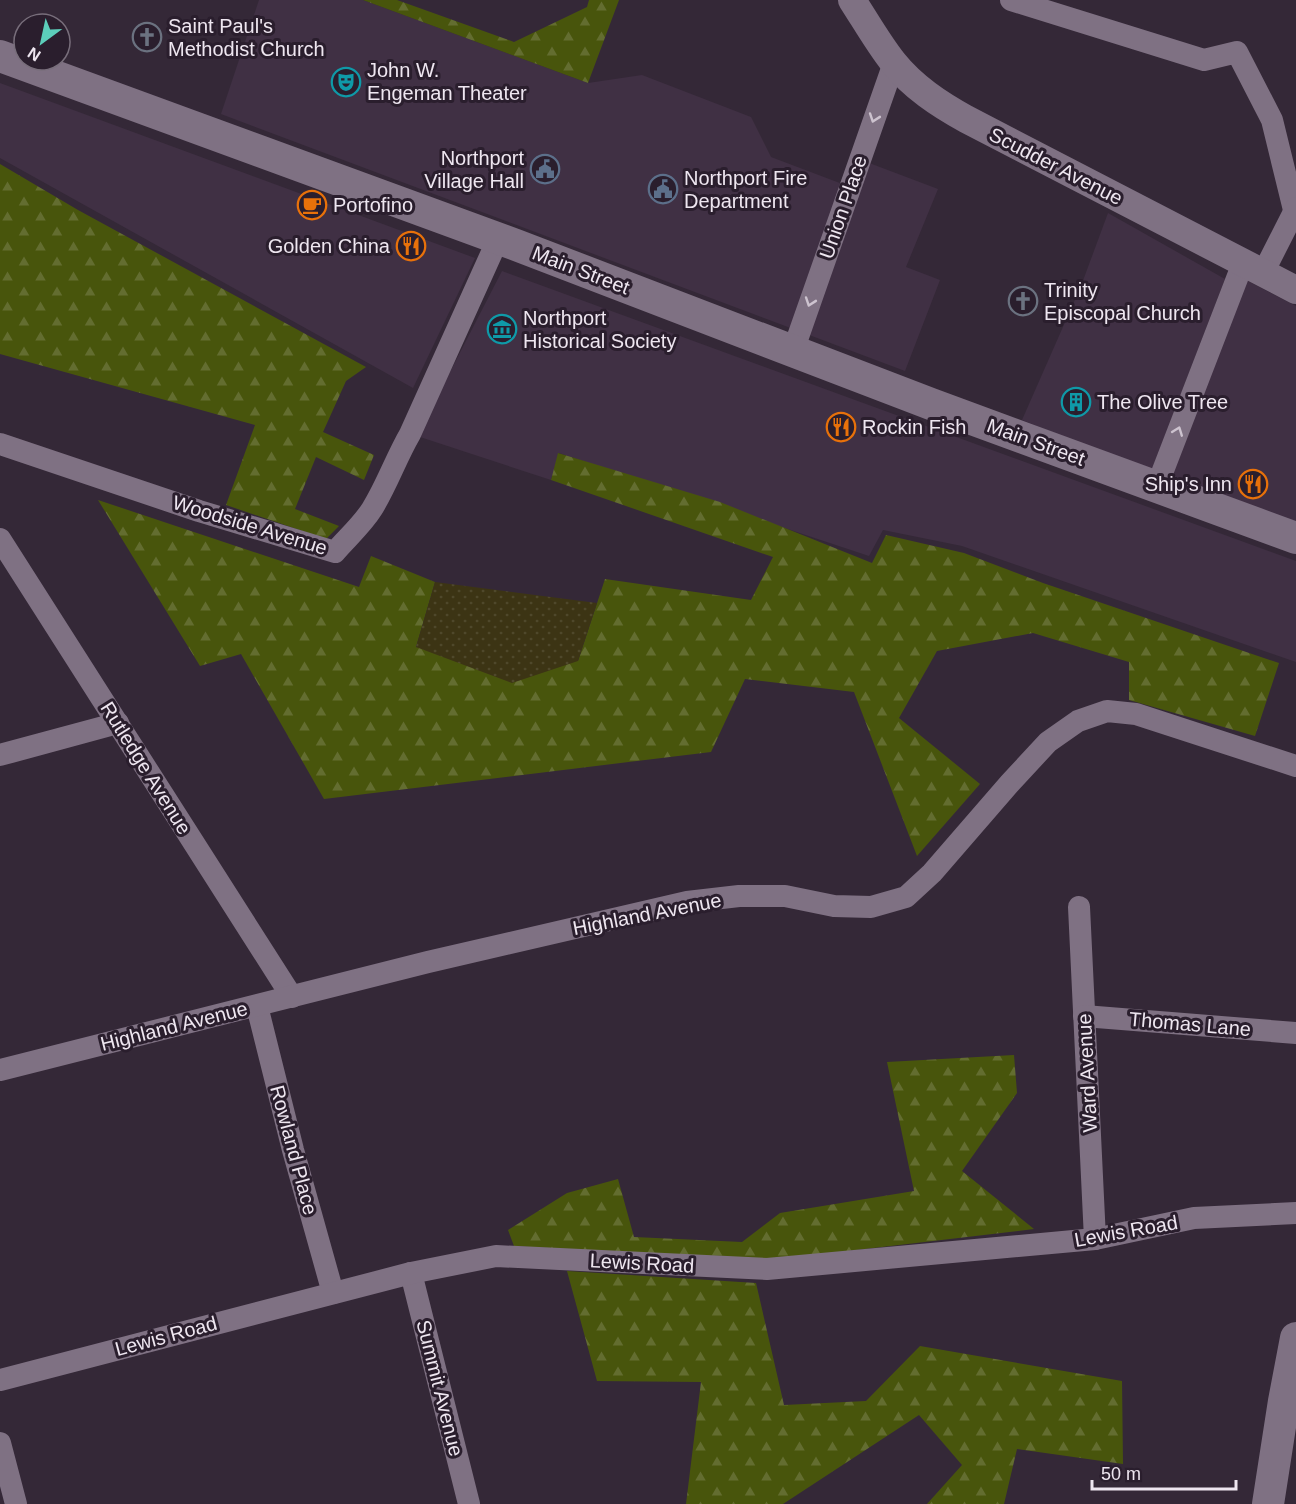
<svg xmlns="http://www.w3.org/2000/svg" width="1296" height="1504" font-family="Helvetica,sans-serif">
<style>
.built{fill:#403044}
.forest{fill:url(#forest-firs)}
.sand{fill:url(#sand-dots)}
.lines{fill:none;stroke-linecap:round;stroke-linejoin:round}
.minor{stroke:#7f7183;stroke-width:22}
.tertiary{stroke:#7f7183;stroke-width:28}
.secondary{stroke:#7f7183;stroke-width:32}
.oneway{stroke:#cdc3cf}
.labels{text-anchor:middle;stroke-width:6;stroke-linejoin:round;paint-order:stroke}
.poi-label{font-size:20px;fill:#eee6f0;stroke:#2a1e2d;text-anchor:start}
.street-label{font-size:20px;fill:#eee6f0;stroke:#2a1e2d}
</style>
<defs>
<pattern id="forest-firs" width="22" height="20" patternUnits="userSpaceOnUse" patternTransform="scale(1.5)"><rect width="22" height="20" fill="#48550c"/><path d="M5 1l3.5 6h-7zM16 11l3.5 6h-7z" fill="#636d30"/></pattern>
<pattern id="sand-dots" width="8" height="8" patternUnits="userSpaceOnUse" patternTransform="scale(1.5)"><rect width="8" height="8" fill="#3c3414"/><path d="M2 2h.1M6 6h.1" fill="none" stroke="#4f482b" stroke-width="1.8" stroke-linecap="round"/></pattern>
</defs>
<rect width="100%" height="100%" fill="#342837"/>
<g class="built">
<polygon points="259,0 363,0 588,83 642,75 751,117 771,157 845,185 856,158 938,189 906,267 940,280 905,371 221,114"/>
<polygon points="0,83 475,258 413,388 0,158"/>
<polygon points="1108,213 1225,279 1151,472 1022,420 1081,286"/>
<polygon points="502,271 1296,561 1296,662 962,546 883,530 869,556 559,453 551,480 417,436"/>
<polygon points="1246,280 1296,306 1296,522 1169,477"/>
</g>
<g class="forest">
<polygon points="363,0 397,0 514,42 587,7 589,0 619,0 588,83"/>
<polygon points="0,164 78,210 366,367 346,381 323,432 374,455 364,480 316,457 295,509 339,526 326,539 226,505 255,425 0,354"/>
<polygon points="558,453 720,502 872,563 886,535 964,553 1043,583 1279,663 1255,736 1129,700 1129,662 1033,633 937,651 899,718 980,784 917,856 854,692 745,679 711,752 324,799 241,654 200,666 98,500 359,587 371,556 435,582 416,647 578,661 605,579 751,600 773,557 551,480"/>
<polygon points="1014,1055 1017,1093 962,1171 1034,1229 763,1261 514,1246 508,1230 567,1193 618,1179 634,1237 742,1242 780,1213 914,1191 887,1062"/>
<polygon points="567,1271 756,1283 784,1405 866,1401 920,1346 1122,1381 1123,1464 1017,1449 1004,1504 927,1504 962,1465 919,1415 783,1504 686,1504 701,1382 597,1381"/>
</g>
<polygon class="sand" points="435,582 597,603 578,661 512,683 416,647"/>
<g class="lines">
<g class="minor">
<polyline points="1011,0 1204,60 1237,52 1272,120 1294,210"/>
<polyline points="1263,273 1296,208"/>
<polyline points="793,351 894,63"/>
<path d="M0 444 199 511 335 552C347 538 362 525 372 509 387 485 396 458 410 434L498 239"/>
<polyline points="1157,486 1243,263"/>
<polyline points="0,539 292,997"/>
<polyline points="0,755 118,723"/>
<polyline points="1079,907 1095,1239"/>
<polyline points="257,1006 293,1150 333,1293"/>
<polyline points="1084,1016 1296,1033"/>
<polyline points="0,1070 428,962 687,902 739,896 785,896 834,906 871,907 906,897 932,873 1010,783 1048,742 1078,721 1107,711 1136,714 1296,766"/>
<polyline points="411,1273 469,1504"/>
<polyline points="0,1380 411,1273 496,1256 767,1269 1095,1239 1194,1218 1296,1213"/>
<polyline points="0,1443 16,1504"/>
</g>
<path class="tertiary" d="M852 0C865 20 878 43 893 62 913 87 939 104 966 119L1296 290"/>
<g class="secondary">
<polyline points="0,56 516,245 931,404 1296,538"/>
<polyline points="1268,1504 1284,1401 1296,1338"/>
</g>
</g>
<defs><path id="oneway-chevron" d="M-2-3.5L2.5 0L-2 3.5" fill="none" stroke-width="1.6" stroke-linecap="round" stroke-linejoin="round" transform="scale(1.5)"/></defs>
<g class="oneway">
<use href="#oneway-chevron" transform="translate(874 118) rotate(109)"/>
<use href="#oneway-chevron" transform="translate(810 302) rotate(109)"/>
<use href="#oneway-chevron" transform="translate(1178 431) rotate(-69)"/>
</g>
<defs>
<g id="church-ring" transform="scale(1.5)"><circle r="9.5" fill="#2a1e2d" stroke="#6b7280" stroke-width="1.5"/><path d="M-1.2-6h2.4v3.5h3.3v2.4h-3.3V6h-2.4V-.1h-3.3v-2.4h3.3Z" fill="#6b7280"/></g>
<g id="theatre-ring" transform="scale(1.5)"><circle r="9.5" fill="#2a1e2d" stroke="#0f9aa8" stroke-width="1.5"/><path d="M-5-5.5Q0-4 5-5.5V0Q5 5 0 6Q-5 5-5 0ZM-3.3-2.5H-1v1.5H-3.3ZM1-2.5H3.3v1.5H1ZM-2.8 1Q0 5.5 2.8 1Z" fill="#0f9aa8"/></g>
<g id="civic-ring" transform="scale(1.5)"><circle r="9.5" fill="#2a1e2d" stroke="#5c6f8a" stroke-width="1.5"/><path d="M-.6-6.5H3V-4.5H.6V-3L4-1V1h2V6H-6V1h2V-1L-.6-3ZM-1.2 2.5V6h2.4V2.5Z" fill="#5c6f8a"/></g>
<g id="cafe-ring" transform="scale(1.5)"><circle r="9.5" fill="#2a1e2d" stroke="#e8710a" stroke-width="1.5"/><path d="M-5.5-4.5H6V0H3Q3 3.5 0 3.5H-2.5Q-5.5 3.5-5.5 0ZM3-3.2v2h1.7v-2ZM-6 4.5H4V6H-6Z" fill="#e8710a"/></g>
<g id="restaurant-ring" transform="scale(1.5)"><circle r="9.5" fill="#2a1e2d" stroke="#e8710a" stroke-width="1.5"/><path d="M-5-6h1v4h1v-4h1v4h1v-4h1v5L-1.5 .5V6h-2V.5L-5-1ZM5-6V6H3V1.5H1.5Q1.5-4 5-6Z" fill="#e8710a"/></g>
<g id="museum-ring" transform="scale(1.5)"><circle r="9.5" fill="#2a1e2d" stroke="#0f9aa8" stroke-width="1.5"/><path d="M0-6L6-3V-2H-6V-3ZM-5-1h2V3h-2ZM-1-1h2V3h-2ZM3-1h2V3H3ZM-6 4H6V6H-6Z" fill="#0f9aa8"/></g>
<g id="building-ring" transform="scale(1.5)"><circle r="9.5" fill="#2a1e2d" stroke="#0f9aa8" stroke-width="1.5"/><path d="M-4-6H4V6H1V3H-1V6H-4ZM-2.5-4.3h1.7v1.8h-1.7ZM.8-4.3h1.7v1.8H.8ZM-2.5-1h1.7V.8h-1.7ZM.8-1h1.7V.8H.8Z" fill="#0f9aa8"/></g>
</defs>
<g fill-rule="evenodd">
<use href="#church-ring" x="147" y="37"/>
<use href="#theatre-ring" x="346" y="82"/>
<use href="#civic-ring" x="545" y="169"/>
<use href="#civic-ring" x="663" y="189"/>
<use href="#cafe-ring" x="312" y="205"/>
<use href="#restaurant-ring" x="411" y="246"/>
<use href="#church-ring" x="1023" y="301"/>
<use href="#museum-ring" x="502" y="329"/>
<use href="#building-ring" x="1076" y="402"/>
<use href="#restaurant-ring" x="841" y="427"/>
<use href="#restaurant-ring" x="1253" y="484"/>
</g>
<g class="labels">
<g class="poi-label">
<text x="168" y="33">Saint Paul's<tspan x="168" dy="23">Methodist Church</tspan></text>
<text x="367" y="77">John W.<tspan x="367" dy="23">Engeman Theater</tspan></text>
<text x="524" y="165" text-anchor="end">Northport<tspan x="524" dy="23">Village Hall</tspan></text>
<text x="684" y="185">Northport Fire<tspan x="684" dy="23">Department</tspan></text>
<text x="333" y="212">Portofino</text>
<text x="390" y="253" text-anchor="end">Golden China</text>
<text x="1044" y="297">Trinity<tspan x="1044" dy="23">Episcopal Church</tspan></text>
<text x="523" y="325">Northport<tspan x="523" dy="23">Historical Society</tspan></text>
<text x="1097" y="409">The Olive Tree</text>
<text x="862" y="434">Rockin Fish</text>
<text x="1232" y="491" text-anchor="end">Ship's Inn</text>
</g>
<g class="street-label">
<text transform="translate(1056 166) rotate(27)" y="7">Scudder Avenue</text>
<text transform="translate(843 207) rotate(-71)" y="7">Union Place</text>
<text transform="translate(581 270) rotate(21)" y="7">Main Street</text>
<text transform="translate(1036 442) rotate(20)" y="7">Main Street</text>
<text transform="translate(250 525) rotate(17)" y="7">Woodside Avenue</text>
<text transform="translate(146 768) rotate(58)" y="7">Rutledge Avenue</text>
<text transform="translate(647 914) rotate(-11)" y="7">Highland Avenue</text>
<text transform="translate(1190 1024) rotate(5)" y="7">Thomas Lane</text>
<text transform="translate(174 1026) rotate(-14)" y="7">Highland Avenue</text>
<text transform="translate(1087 1073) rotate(-93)" y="7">Ward Avenue</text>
<text transform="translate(294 1150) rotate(75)" y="7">Rowland Place</text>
<text transform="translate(1126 1231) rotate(-10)" y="7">Lewis Road</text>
<text transform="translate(642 1263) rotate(3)" y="7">Lewis Road</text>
<text transform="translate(166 1336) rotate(-15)" y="7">Lewis Road</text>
<text transform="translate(440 1388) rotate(76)" y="7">Summit Avenue</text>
</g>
</g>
<g transform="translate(42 42) rotate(213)"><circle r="28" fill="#2a1e2d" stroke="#786e7b" stroke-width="1.5"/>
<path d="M0-4.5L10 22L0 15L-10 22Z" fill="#5cceba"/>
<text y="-9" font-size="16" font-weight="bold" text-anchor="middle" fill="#eee6f0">N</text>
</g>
<path d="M1092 1480v9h144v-9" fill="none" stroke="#eee6f0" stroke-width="3"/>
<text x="1101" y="1480" font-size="18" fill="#eee6f0" stroke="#2a1e2d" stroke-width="4.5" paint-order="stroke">50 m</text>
</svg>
